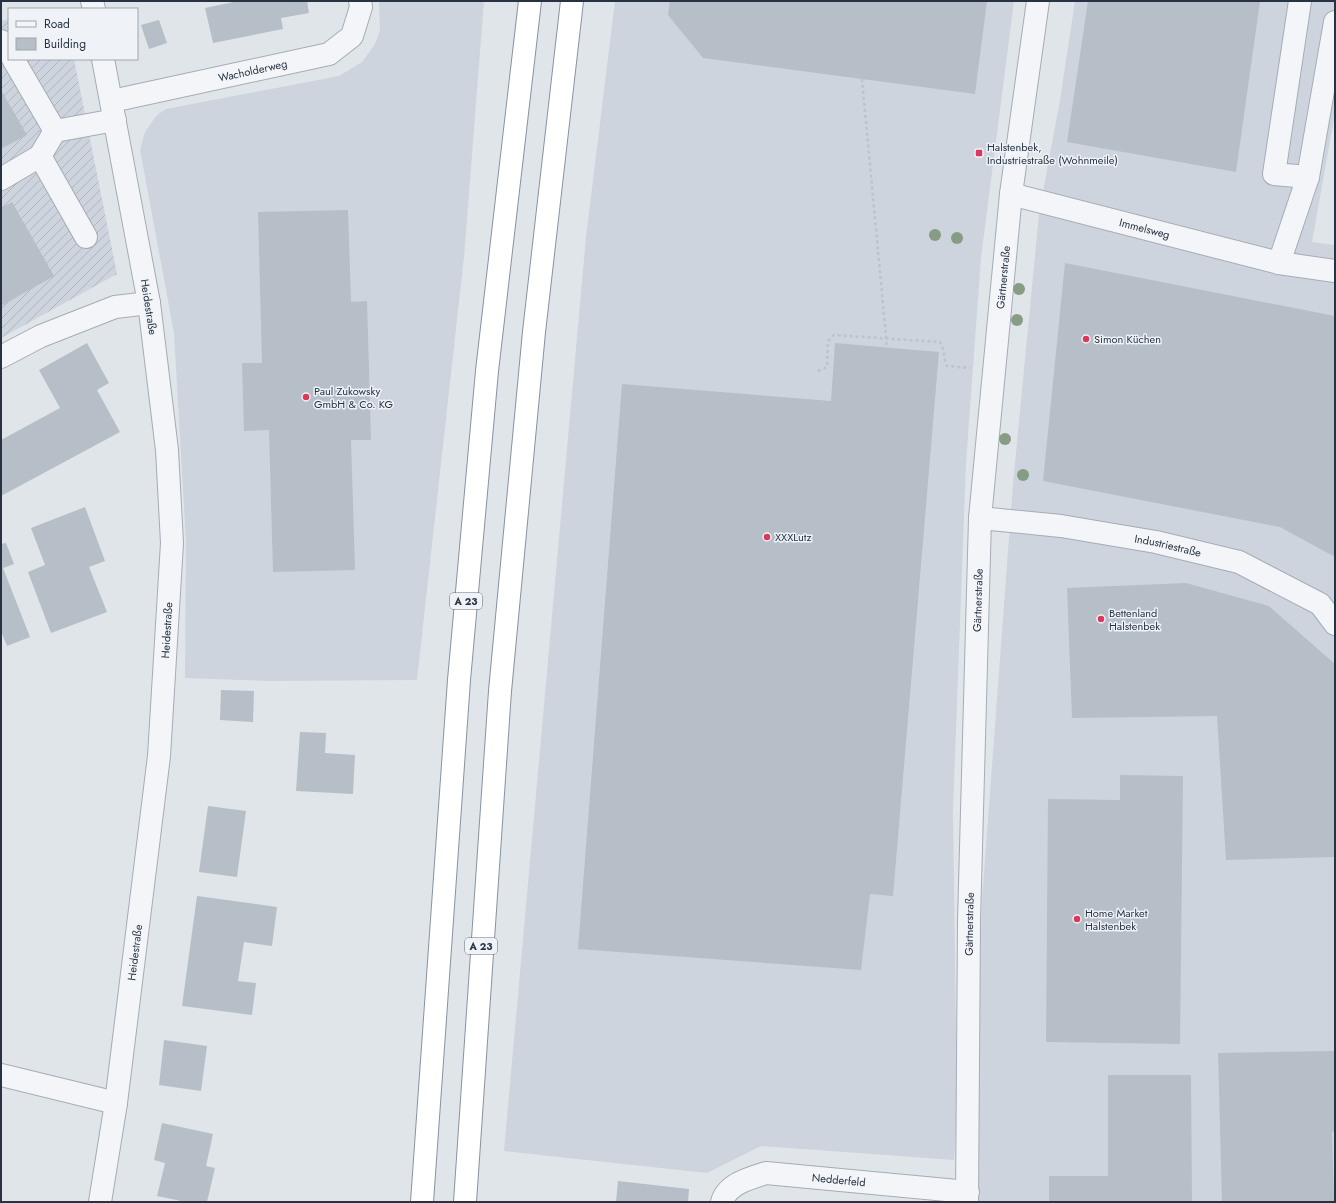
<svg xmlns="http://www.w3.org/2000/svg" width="1336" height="1203" font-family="Jost,sans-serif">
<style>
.built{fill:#cdd4dd}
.industrial{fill:url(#industrial-furrows)}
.building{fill:#b6bec8}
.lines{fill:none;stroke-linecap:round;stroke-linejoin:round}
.minor-casing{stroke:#a5acb5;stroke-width:24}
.highway-casing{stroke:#8593a2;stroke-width:24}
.path{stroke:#bec3c9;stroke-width:2.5;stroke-dasharray:3 3;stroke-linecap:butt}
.minor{stroke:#f3f5f8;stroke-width:22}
.highway{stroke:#fff;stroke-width:22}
.tree{fill:#879c85}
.poi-dot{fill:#dc385e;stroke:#eff3f7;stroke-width:1.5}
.labels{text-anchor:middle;stroke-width:3;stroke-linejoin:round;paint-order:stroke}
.shield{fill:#eff3f7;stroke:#636d79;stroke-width:1}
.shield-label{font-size:10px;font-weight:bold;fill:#273343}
.street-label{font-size:11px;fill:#273343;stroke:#eff3f7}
.poi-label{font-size:11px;fill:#273343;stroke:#eff3f7;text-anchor:start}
</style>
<defs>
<pattern id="industrial-furrows" width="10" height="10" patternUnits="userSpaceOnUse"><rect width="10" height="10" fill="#cdd4dd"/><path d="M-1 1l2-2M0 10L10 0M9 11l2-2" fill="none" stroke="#b0b6bf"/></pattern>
</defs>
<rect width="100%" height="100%" fill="#e0e5ea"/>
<g class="built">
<polygon points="379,1 484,1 464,257 417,680 267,681 185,678 186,542 174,333 143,166 140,150 145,132 157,115 166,109 339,76 362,62 375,44 380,31"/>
<polygon points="615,1 1014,1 981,258 966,463 953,809 957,1114 954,1160 761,1146 707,1173 504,1151 586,237"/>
<polygon points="1075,1 1335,1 1335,113 1312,242 1335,245 1335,1202 973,1202 982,900 1013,484 1039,214 1060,100"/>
</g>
<polygon class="industrial" points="9,19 9,59 74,59 117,274 1,338 1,21"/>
<g class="building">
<polygon points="238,1 307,1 309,13 281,18 283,29 213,43 205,8"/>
<polygon points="670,1 987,1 975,94 703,58 668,15"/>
<polygon points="1088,1 1260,1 1236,172 1067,142"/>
<polygon points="159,20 167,43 149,49 141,25"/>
<polygon points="1,90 27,135 1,149"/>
<polygon points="12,202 54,276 1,306 1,208"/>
<polygon points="348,210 351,302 367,301 371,440 351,440 355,570 273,572 269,430 244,431 242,363 262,363 258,212"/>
<polygon points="1065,263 1335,316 1335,557 1280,527 1043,481"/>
<polygon points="87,343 109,383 97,390 120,432 1,496 1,440 60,408 39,370"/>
<polygon points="835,343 939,352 893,896 870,894 861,970 578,949 622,384 831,401"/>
<polygon points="85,507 105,561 89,567 107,612 51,633 28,572 45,565 31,528"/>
<polygon points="6,543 14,564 3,568 30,637 7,646 1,631 1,544"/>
<polygon points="1186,583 1269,606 1335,664 1335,857 1226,860 1217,716 1072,718 1067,588"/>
<polygon points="221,690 254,691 253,722 220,720"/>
<polygon points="300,732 326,733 325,753 355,755 353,794 296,791"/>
<polygon points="1120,775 1183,776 1180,1044 1046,1042 1048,799 1120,800"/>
<polygon points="208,806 246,811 237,877 199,872"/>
<polygon points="197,896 277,907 272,946 244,942 238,981 256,983 252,1015 182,1006"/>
<polygon points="164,1040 207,1046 201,1091 159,1085"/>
<polygon points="1335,1051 1335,1131 1332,1132 1334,1202 1222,1202 1218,1053"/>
<polygon points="1108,1075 1191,1075 1192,1202 1049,1202 1049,1176 1108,1176"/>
<polygon points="162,1123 213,1134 206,1166 215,1168 207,1202 186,1202 157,1196 165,1163 154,1160"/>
<polygon points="618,1181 689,1189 688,1202 616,1202"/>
</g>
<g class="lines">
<g class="minor-casing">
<g id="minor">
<polyline points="92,1 94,9"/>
<polyline points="1300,1 1274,174 1308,177"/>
<polyline points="1,41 9,53"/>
<path id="s1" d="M112 101 329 54 352 36 361 7 360 1"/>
<polyline points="55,131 115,120"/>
<polyline points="40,156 86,237"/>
<polyline points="1,179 40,156 55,131 13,59"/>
<path id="s2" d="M1011 194 1279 263 1335 271"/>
<polyline points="1279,263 1308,177 1335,22"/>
<polyline points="1,357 41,336 115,307 149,303"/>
<path id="s3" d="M980 518 1061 526 1156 542 1239 562 1320 604 1335 624"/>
<polyline points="1,1075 116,1103"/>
<path id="s4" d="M100 1202 116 1103 159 756 172 543 167 450 149 303 103 59"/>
<path id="s5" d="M722 1202C727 1184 750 1178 766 1173L968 1192"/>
<path id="s6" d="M967 1202 969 921 980 518 1011 194 1038 1"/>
</g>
</g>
<g class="highway-casing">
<g id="highway">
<polyline points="422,1202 459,680 487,371 530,1"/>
<polyline points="465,1202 500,691 534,332 572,1"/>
</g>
</g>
<g class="path">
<polyline points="862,79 887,347"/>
<path d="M818 371 827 367 828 341 834 335 940 342C945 349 943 358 947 366L970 368"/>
</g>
<use href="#minor" class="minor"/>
<use href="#highway" class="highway"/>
</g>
<g class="tree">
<circle cx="935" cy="235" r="6"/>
<circle cx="957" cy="238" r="6"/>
<circle cx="1019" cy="289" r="6"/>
<circle cx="1017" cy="320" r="6"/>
<circle cx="1005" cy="439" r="6"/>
<circle cx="1023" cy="475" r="6"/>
</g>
<g class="poi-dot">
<rect x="975" y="149" width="8" height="8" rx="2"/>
<circle cx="1086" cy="339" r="4"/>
<circle cx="306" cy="397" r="4"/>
<circle cx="767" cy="537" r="4"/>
<circle cx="1101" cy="619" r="4"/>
<circle cx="1077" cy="919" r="4"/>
</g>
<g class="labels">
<g class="shield">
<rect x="450" y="593" width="32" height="16" rx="3"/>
<rect x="465" y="938" width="32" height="16" rx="3"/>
</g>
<g class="shield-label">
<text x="466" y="605">A 23</text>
<text x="481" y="950">A 23</text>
</g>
<g class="street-label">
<text dy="4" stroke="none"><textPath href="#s1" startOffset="144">Wacholderweg</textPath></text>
<text dy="4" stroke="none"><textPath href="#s2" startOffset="138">Immelsweg</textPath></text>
<text dy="4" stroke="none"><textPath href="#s6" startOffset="926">Gärtnerstraße</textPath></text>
<text transform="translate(149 307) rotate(81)" y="4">Heidestraße</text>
<text dy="4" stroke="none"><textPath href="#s3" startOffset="190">Industriestraße</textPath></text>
<text dy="4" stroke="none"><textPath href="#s6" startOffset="602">Gärtnerstraße</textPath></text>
<text dy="4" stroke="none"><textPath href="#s4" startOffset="576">Heidestraße</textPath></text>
<text dy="4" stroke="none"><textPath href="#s6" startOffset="278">Gärtnerstraße</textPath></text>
<text dy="4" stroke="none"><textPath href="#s4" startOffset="252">Heidestraße</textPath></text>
<text dy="4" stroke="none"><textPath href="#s5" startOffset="128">Nedderfeld</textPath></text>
</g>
<g class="poi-label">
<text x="987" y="151">Halstenbek,<tspan x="987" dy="13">Industriestraße (Wohnmeile)</tspan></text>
<text x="1094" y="343">Simon Küchen</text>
<text x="314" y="395">Paul Zukowsky<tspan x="314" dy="13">GmbH &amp; Co. KG</tspan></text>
<text x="775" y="541">XXXLutz</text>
<text x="1109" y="617">Bettenland<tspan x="1109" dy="13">Halstenbek</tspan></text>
<text x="1085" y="917">Home Market<tspan x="1085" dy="13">Halstenbek</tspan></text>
</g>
</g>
<rect width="1336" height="1203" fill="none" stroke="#273343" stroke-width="4"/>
<rect x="8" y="8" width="130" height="52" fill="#eff3f7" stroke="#9fa6af"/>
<rect x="16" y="21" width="20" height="6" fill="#f3f5f8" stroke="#9fa6af"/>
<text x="44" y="28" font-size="12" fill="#273343">Road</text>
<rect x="16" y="38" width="20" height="12" fill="#b6bec8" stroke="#9fa6af"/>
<text x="44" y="48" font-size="12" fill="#273343">Building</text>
</svg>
